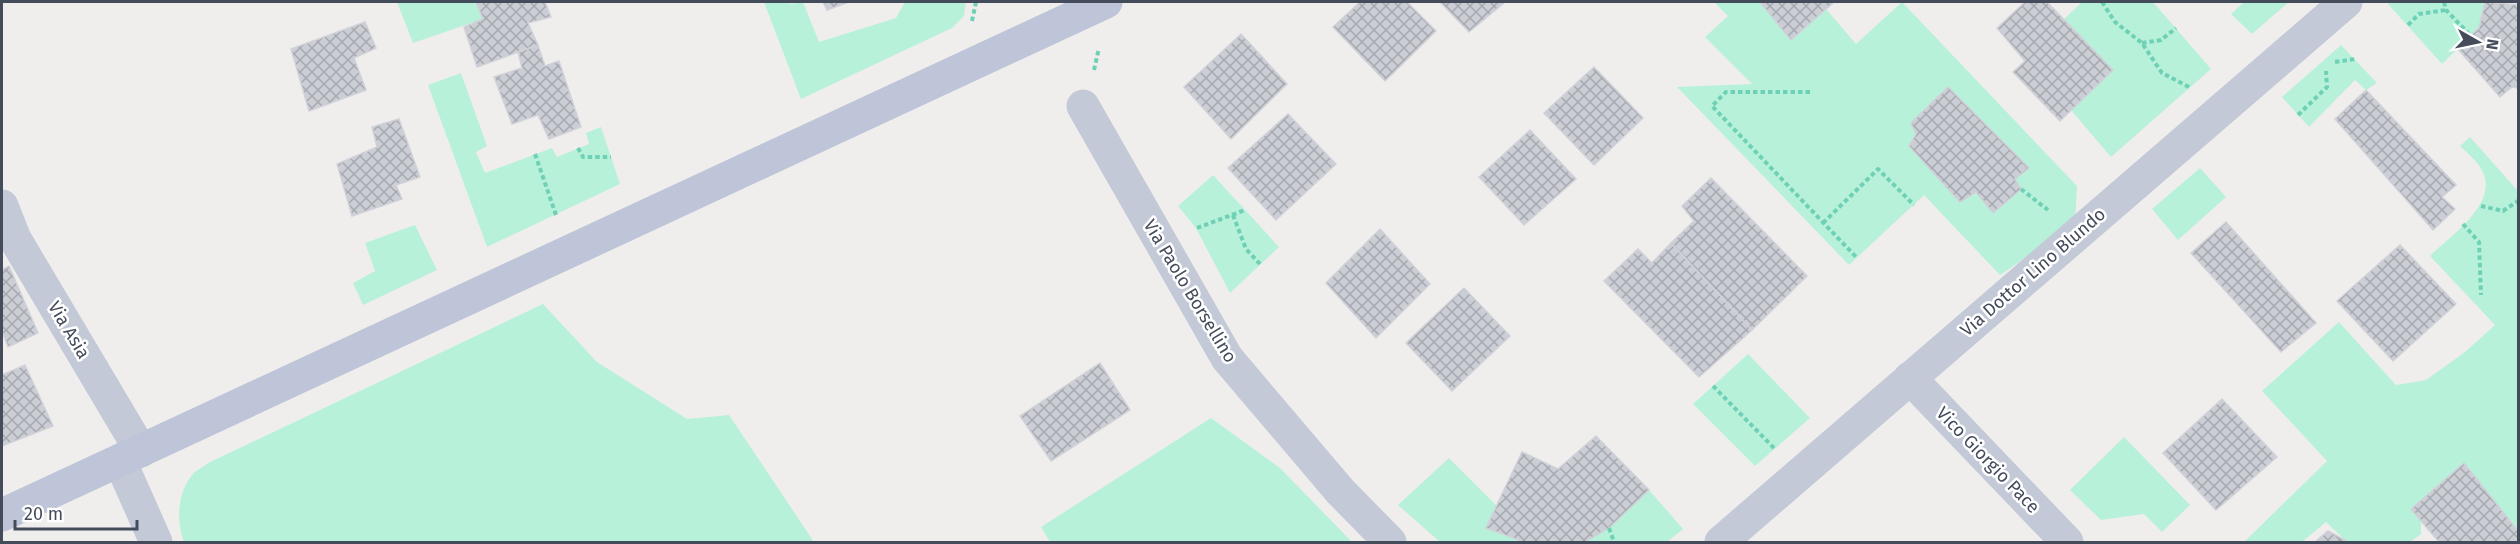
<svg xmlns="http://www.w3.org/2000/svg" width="2520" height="544" font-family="'Fira Sans',sans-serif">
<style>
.green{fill:#b8f1da}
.building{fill:url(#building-cross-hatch);stroke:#d1d1d9;stroke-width:1.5}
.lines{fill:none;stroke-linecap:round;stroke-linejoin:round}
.path{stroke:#6ed1b5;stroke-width:4;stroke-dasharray:4.5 3;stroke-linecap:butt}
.minor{stroke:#c3c9d6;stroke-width:33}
.secondary{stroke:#bec5d8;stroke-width:33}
.labels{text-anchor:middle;stroke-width:5;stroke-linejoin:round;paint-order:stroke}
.street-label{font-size:18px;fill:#444c5c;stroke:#fff}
</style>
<defs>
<pattern id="building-cross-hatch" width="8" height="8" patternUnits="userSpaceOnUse" patternTransform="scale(1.5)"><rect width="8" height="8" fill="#ccced5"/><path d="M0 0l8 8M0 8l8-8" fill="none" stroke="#a7a9b0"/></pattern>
</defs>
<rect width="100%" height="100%" fill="#f0eeed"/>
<g class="green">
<polygon points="397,2 476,2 483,19 413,43"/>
<polygon points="764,2 790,2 791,4 803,2 819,42 896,18 905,2 966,2 964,16 952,28 801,99"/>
<polygon points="1714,2 1760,2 1791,40 1826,9 1856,44 1902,2 2077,186 2075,224 2000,275 1924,195 1849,265 1677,87 1752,84 1705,37 1728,16"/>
<polygon points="2082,2 2153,2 2211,69 2111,157 2071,110 2112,70 2064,19"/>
<polygon points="2244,2 2289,2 2252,34 2231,14"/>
<polygon points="2391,2 2485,2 2479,28 2442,64 2388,4"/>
<polygon points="2341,45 2377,83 2366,90 2355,80 2309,127 2282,97"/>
<polygon points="461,73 487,146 476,152 485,173 552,148 557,157 589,144 586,133 601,127 620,184 487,247 428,85"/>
<path d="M2470 137 2518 191V531L2464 463 2411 509 2421 521V534L2410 542H2347L2326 522 2302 542H2244L2327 461 2262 391 2339 322 2396 385 2426 380 2465 352 2495 325 2430 256C2451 235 2503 201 2480 167 2475 159 2467 153 2460 146Z"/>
<polygon points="2200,168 2226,197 2178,240 2152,209"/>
<polygon points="1213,175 1279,247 1230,293 1196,228 1178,206"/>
<polygon points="415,225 437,270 363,305 353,283 375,271 365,243"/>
<path d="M543 304 597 362 687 419 729 415 814 542H184C176 522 177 492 193 474 196 470 204 467 208 463Z"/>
<polygon points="1748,354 1810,418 1755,466 1693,404"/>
<polygon points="1211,418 1280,468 1352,542 1050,542 1041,527"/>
<polygon points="2124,437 2190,505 2162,532 2144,514 2101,520 2070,490"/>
<polygon points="1449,458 1497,506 1487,528 1524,542 1440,542 1398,505"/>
<polygon points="1649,490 1683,529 1667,542 1585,542 1609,528"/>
</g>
<g class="building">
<polygon points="476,2 545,2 551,17 528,23 538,45 477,67 464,27 483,19"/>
<polygon points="823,2 849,2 827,10"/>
<polygon points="1360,2 1407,2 1436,31 1385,81 1333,27"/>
<polygon points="1440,2 1505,2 1469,32"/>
<polygon points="1760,2 1834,2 1791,40"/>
<polygon points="2025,2 2047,2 2113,70 2060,121 2013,72 2025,61 1997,28"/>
<polygon points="2485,2 2518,5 2518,88 2512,87 2500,97 2457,48 2479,28"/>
<polygon points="365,22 376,48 354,58 366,90 309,111 291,49"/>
<polygon points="1241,34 1287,84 1231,139 1184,87"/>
<polygon points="538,45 545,66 559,61 581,127 549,139 538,115 512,124 494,77 522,68 518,52"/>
<polygon points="1594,67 1643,118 1594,165 1544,113"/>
<polygon points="1948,87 2029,168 2015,179 2021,189 1993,213 1976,192 1960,202 1909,146 1916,134 1911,123"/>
<polygon points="2366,90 2456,185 2442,197 2455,209 2433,230 2335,119"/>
<polygon points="1288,114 1336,164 1276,220 1228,168"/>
<polygon points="399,119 420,177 396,185 402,199 352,216 337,164 377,147 372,127"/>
<polygon points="1530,130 1576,179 1524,225 1479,177"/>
<polygon points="1711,178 1807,276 1752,330 1671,243 1694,221 1682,206"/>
<polygon points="2226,222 2316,323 2281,352 2191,253"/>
<polygon points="1380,229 1430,284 1376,338 1326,283"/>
<polygon points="1671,243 1752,330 1699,377 1604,281 1638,249 1652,263"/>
<polygon points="2400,245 2456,304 2393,361 2337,301"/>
<polygon points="9,266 38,333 8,347 2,331 2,270"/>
<polygon points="1464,288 1510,336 1452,391 1406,343"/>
<polygon points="1100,363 1130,410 1051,461 1020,416"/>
<polygon points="25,365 53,426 2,446 2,375"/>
<polygon points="2222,399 2277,457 2216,510 2163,453"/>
<polygon points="1596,436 1649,490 1609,528 1585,542 1524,542 1486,528 1522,452 1558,469"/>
<polygon points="2464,463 2518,531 2518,542 2439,542 2411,509"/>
<polygon points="2328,531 2345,540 2346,542 2315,542"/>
</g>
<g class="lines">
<g class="path">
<polyline points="2102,2 2115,22 2142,43 2162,73 2189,87"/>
<polyline points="2444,2 2446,10 2471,36"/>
<polyline points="972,21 976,2"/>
<polyline points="2408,25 2419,14 2446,10"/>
<polyline points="2142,43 2161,40 2176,28"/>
<polyline points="2335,62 2355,59"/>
<polyline points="1094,70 1099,48"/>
<polyline points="1810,92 1726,92 1712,106 1857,258"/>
<polyline points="2298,115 2327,87 2326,71"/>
<polyline points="578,148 583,157 611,157"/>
<polyline points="535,154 556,215"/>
<polyline points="2021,189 2048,210"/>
<polyline points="2481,206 2503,211 2518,201"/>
<polyline points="1233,215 1246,249 1260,264"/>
<polyline points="1823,223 1878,169 1914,205"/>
<polyline points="2463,224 2479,242 2481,295"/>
<polyline points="1197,228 1245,210"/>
<polyline points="1713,386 1774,448"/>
<polyline points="1609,528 1614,542"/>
</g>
<g class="minor">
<polyline points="1083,106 1227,358 1340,491 1390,542"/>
<polyline points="2,206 15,239 141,451"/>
<polyline points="1910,378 2067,542"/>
<polyline points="120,461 156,542"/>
<polyline points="1721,542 2346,2"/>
</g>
<polyline class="secondary" points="2,515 1106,2"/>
</g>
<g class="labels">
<g class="street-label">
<text transform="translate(2033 272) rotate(-41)" y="6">Via Dottor Lino Blundo</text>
<text transform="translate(1190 291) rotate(59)" y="6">Via Paolo Borsellino</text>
<text transform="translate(69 330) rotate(59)" y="6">Via Asia</text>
<text transform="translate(1988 460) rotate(46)" y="6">Vico Giorgio Pace</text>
</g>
</g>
<rect width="2520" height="544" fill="none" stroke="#444c5c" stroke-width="6"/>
<g transform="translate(2478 42) rotate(99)" stroke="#ffffff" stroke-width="4.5" paint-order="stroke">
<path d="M0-4.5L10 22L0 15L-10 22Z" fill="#444c5c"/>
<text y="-9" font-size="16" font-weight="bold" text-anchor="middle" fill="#444c5c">N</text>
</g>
<path d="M15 520v9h122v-9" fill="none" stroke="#444c5c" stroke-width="3"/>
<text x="24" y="520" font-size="18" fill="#444c5c" stroke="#ffffff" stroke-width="4.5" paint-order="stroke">20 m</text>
</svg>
